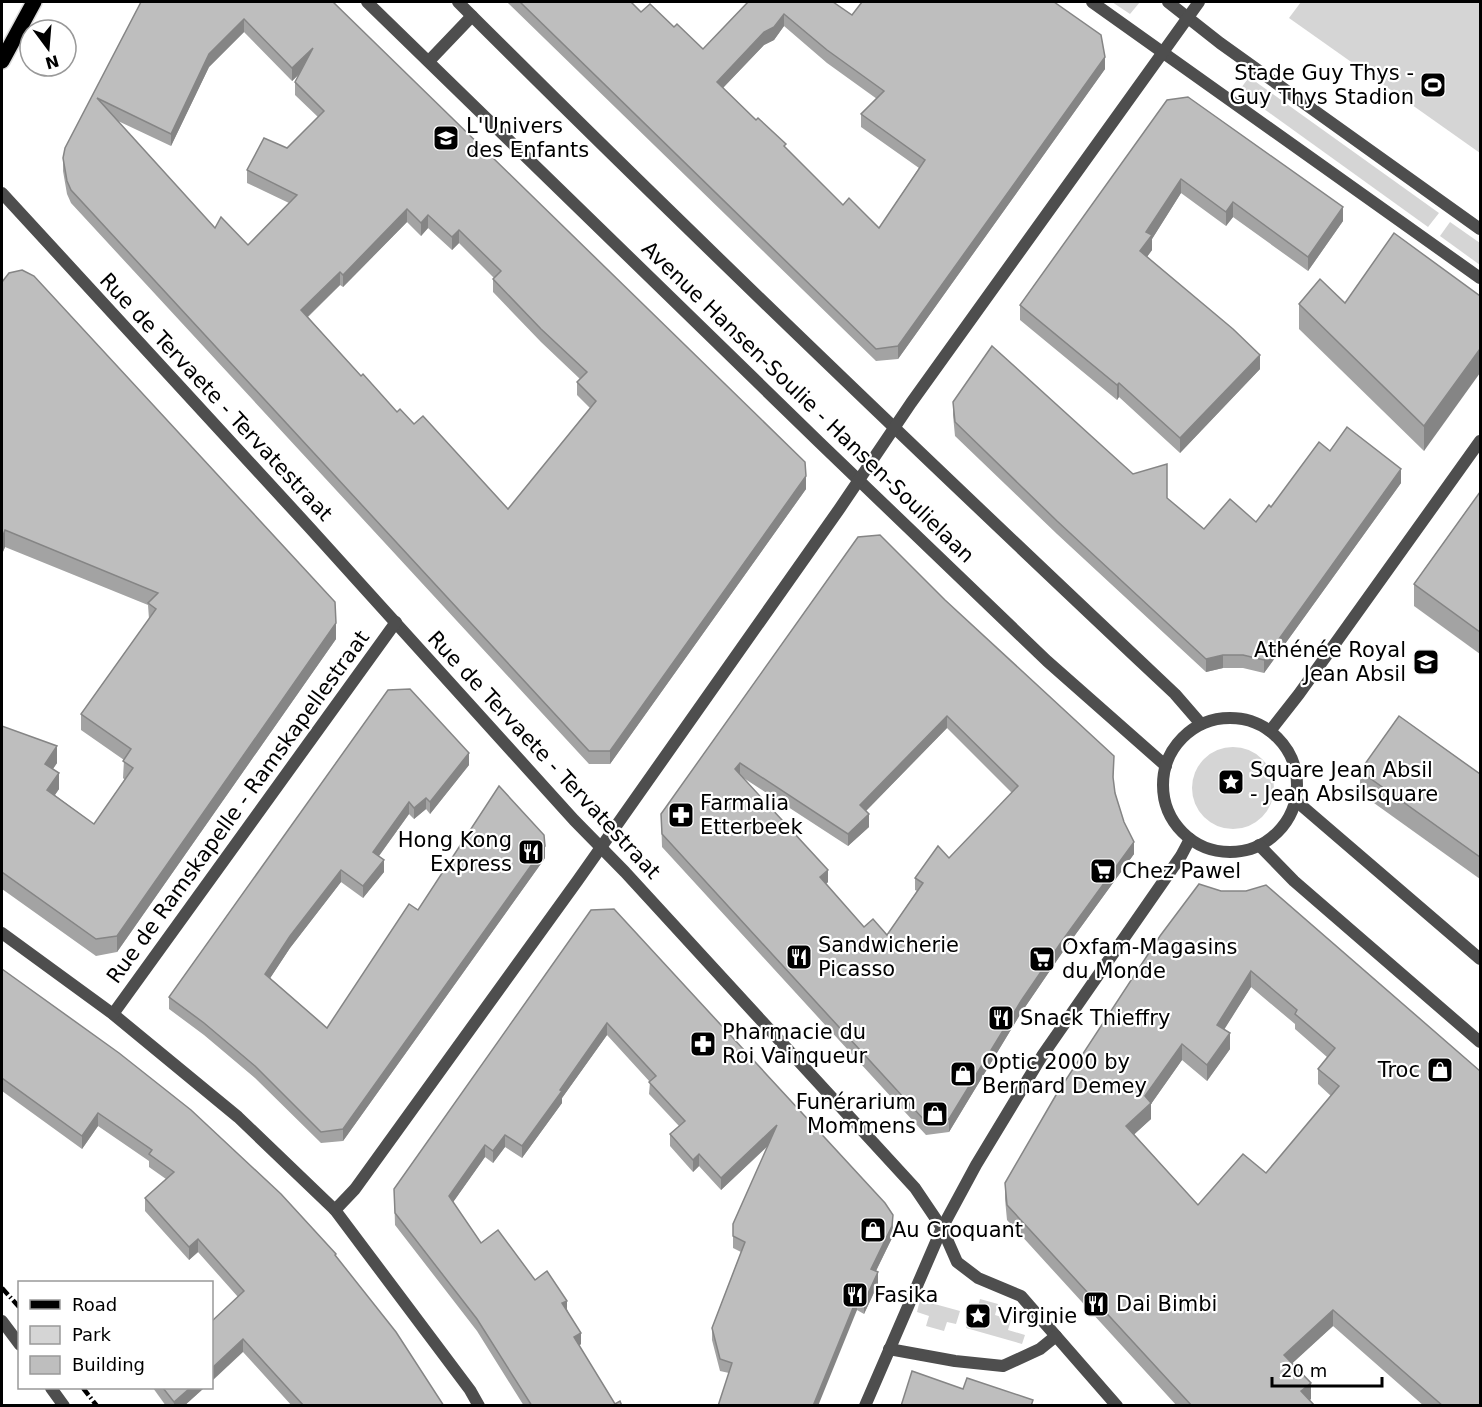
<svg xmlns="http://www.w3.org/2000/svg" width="1482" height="1407" font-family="'DejaVu Sans',sans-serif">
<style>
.green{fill:#d5d5d5}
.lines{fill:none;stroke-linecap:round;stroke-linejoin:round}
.primary-casing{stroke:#dbdbdb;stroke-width:18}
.lane{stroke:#4e4e4e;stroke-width:12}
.street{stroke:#4e4e4e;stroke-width:12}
.primary{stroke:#000;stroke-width:15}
.rail{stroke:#000;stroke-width:4.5;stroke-dasharray:9 3 1.5 3;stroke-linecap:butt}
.wall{fill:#a3a3a3;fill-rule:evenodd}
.shaded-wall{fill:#858585}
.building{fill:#bebebe;stroke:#858585;stroke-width:1.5;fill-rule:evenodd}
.labels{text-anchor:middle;stroke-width:4.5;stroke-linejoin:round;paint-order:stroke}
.poi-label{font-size:21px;fill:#000;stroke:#fff;text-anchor:start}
.street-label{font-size:21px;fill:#000;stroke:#fff}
</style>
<rect width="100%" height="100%" fill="#fff"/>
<g class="green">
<polygon points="1112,2 1140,2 1130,14"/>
<polygon points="1301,2 1480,2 1480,153 1289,18"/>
<polygon points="1249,77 1439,213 1428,227 1239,91"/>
<polygon points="1450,222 1480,243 1480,265 1440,236"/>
<circle cx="1233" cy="788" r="41"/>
<polygon points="980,1299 998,1304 995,1315 1011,1320 1008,1330 1025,1335 1022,1344 966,1328 969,1319 974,1320"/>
<polygon points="920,1300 960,1311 956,1324 947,1322 944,1331 926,1326 929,1316 917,1312"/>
</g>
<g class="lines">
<g class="primary-casing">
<polyline id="primary" points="2,61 34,2"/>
</g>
<g class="lane">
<polyline points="2,1321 20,1345"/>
<polyline points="51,1388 64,1406"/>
</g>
<g class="street">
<polyline points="367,2 820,443 1047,661 1166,766"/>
<path d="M458 2C693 237 933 466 1175 694L1201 724"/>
<polyline points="1092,2 1480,278"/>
<polyline points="1168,2 1220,43 1480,229"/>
<polyline points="429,61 472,16"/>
<polyline points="2,193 309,527 574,820 625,872 915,1188 942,1228 957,1262 978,1278 1021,1296 1117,1406"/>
<circle cx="1230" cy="785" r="67"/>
<polyline points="1270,731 1299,694 1480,441"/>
<polyline points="1295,800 1480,959"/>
<polyline points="1259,845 1294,881 1480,1042"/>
<polyline points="2,933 113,1014 238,1117 335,1210 470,1390 479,1406"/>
<polyline points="113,1014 396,622"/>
<polyline points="335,1210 355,1189 578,880 840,508 911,403 1199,2"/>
<polyline points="889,1349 955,1361 1003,1366 1040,1349 1056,1336"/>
<polyline points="865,1406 942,1228 976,1165 1042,1056 1181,856 1190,839"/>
</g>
<use href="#primary" class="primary"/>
<g class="rail">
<polyline points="2,1288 20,1308"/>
<polyline points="83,1388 97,1406"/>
</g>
</g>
<g class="wall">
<path d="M141 2H333L806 489 610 764H589L71 203 67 194 63 171V158ZM244 32 292 81 299 74 295 82V95L318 117 287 148 247 170V183L289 203 248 245 215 228 118 121 171 146 209 67ZM407 222 421 236 428 228 452 250 459 243 494 278 493 279V292L541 342 580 379 577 382V395L590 408 508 509 414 424 397 412 361 376 308 317 340 285 343 287Z"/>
<path d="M507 2H631L641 12 674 27 703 49 748 2 852 15 1105 69 898 359 876 361ZM784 26 827 63 877 99 861 114V127L919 168 879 228 843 205 786 148 723 88 764 45 774 40Z"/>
<polygon points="1167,100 1343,221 1308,271 1233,217 1226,226 1181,193 1152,239 1152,250 1147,257 1260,369 1180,453 1119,397 1117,400 1020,320 1020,305"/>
<polygon points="2,282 336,639 117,952 96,956 2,889 2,726 57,763 53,769 59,789 55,795 94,824 125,780 123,778 124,760 81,730 81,714 149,619 148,605 5,547 2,554"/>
<polygon points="1480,296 1424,451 1299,329 1299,304 1345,303"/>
<polygon points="953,402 1133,474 1167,498 1204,529 1256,522 1330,451 1401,483 1264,673 1243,668 1223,668 1206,672 1057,534 955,436 953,415"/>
<polygon points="1480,492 1480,654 1414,606 1414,584"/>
<path d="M858 537 1114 768 1113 781 1115 793 1134 854 1062 953 1021 1013 949 1132 926 1135 662 847 661 814ZM947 728 1012 793 949 858 915 878V890L917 891 887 935 864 927 826 884 828 882 742 777 848 846 869 827 866 811Z"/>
<polygon points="388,690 469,765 430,814 426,809 414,819 409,814 379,856 384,872 363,898 341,882 290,948 270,978 327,1028 418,910 545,858 343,1141 321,1143 255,1078 204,1035 169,1009 169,997"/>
<polygon points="1360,771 1480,774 1480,879 1360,793"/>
<path d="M1199 884 1480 1071V1406H1424L1333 1326 1292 1363 1311 1399 1309 1400 1315 1406H1177L1007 1220 1005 1199V1183ZM1251 987 1295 1024V1029L1327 1057 1318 1069V1084L1331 1096 1266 1173 1198 1205 1134 1134 1151 1119V1104L1182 1060 1207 1081 1230 1049 1224 1029Z"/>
<polygon points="591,910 893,1227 892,1238 876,1271 878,1284 864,1314 857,1310 729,1373 720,1371 712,1340 712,1328 741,1252 733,1248 733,1224 768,1146 721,1190 699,1166 693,1172 670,1146 670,1134 679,1126 649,1094 650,1082 607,1035 562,1098 562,1103 522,1158 505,1147 493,1163 485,1157 453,1202 481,1243 535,1280 567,1309 581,1344 579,1346 615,1404 622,1406 524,1406 477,1331 395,1225 394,1189"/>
<polygon points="2,969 336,1256 444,1406 292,1406 243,1352 238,1297 198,1252 189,1260 145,1211 145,1198 166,1179 149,1167 149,1161 98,1126 82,1149 2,1091"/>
<polygon points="153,1388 204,1388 184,1406 166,1406"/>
</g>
<g class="shaded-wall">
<polygon points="784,14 784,26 774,40 764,45 717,94 717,82 764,32"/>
<polygon points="244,19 244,32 209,67 171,146 171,134 209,54"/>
<polygon points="313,48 313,61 292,81 292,68"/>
<polygon points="1105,57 1105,69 898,359 898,346"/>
<polygon points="1181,179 1181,193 1152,239 1152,250 1140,266 1140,251 1146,232"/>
<polygon points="1233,202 1233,217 1226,226 1226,212"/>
<polygon points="1343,207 1343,221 1308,271 1308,257"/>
<polygon points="407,209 407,222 343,287 343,275"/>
<polygon points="428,215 428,228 421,236 421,223"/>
<polygon points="459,230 459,243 452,250 452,237"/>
<polygon points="340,272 340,285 301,323 301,310"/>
<polygon points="1480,349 1480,373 1424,451 1424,426"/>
<polygon points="1260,355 1260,369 1180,453 1180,438"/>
<polygon points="1119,383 1119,397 1117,400 1117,385"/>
<polygon points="1401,469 1401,483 1264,673 1264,660"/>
<polygon points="806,476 806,489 610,764 610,751"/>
<polygon points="5,530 5,547 2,554 2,538"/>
<polygon points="336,623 336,639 117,952 117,936"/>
<polygon points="1223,655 1223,668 1206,672 1206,659"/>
<polygon points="947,716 947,728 860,817 860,805"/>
<polygon points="57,746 57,763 45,780 45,764"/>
<polygon points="469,753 469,765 430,814 430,802"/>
<polygon points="740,763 740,775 735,769"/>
<polygon points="59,773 59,789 47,806 47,790"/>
<polygon points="426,798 426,809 414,819 414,808"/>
<polygon points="409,802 409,814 373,864 373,852"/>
<polygon points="869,814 869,827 848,846 848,834"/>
<polygon points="1134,842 1134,854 1062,953 1021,1013 949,1132 949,1119 1021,1001 1062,941"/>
<polygon points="545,846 545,858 343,1141 343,1129"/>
<polygon points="384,860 384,872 363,898 363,886"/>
<polygon points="341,870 341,882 290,948 265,986 265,974 290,936"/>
<polygon points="828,870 828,882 820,889 820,877"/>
<polygon points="1251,971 1251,987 1217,1041 1217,1025"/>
<polygon points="607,1023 607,1035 562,1098 562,1103 522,1158 522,1146"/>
<polygon points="1230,1033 1230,1049 1207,1081 1207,1065"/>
<polygon points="1182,1044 1182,1060 1151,1104 1151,1119 1126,1142 1126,1126 1145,1096"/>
<polygon points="98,1113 98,1126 82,1149 82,1136"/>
<polygon points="777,1125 777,1137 721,1190 721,1178"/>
<polygon points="505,1135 505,1147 493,1163 493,1151"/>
<polygon points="485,1145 485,1157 449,1208 449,1196"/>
<polygon points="699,1154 699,1166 693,1172 693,1160"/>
<polygon points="893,1215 892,1238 871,1281 871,1269"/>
<polygon points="198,1239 198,1252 189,1260 189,1247"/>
<polygon points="878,1272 878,1284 864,1314 864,1302"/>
<polygon points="857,1298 857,1310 818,1406 813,1406"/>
<polygon points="567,1301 567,1313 562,1303"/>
<polygon points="1333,1310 1333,1326 1284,1371 1284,1355"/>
<polygon points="581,1333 581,1344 574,1349 574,1337"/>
<polygon points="243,1339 243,1352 212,1381 212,1368"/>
<polygon points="1311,1383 1311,1399 1303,1406 1301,1391"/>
<polygon points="190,1388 204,1388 184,1406 174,1406 174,1402"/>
</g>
<g class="building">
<path d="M141 2H333L805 462 806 476 610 751H589L71 190 67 181 63 158 65 148ZM244 19 292 68 313 48 295 82 324 111 287 148 264 138 247 170 297 195 248 245 221 217 215 228 97 98 171 134 209 54ZM407 209 421 223 428 215 452 237 459 230 501 271 493 279 541 329 587 372 577 382 596 401 508 509 423 416 414 424 400 409 397 412 363 374 361 376 301 310 340 272 343 275Z"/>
<path d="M520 2H631L641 12 650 4 674 27 677 24 703 49 748 2H833L852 15 862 2H1054L1101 35 1105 57 898 346 876 349ZM784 14 827 50 884 91 861 114 925 160 879 228 849 198 843 205 784 146 786 144 758 118 756 120 717 82 764 32 774 27Z"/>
<polygon points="1188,97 1343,207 1308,257 1233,202 1226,212 1181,179 1146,232 1152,235 1140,251 1233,329 1260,355 1180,438 1119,383 1117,385 1020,305 1167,100"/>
<polygon points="1394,233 1480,296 1480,349 1424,426 1299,304 1320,279 1345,303"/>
<polygon points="22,270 34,276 335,602 336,623 117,936 96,939 2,872 2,726 57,746 45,764 59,773 47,790 94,824 133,768 123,761 131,749 81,714 156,609 148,603 158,593 5,530 2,538 2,282 9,273"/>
<polygon points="992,346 1133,474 1167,464 1167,498 1204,529 1230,499 1256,522 1269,505 1271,507 1319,442 1330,451 1347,427 1401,469 1264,660 1243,655 1223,655 1206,659 1057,521 955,422 953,402"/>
<polygon points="1480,492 1480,632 1414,584"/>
<path d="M880 535 945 600 1114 756 1113 777 1115 793 1124 822 1134 842 1062 941 1021 1001 949 1119 926 1122 662 834 661 814 858 537ZM947 716 1018 786 949 858 938 846 915 878 923 883 887 935 873 919 864 927 820 877 828 870 735 769 740 763 848 834 869 814 860 805Z"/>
<polygon points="410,689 469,753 430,802 426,798 414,808 409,802 373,852 384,860 363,886 341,870 290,936 265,974 327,1028 409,904 418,910 499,786 544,835 545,846 343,1129 321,1132 255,1066 204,1023 169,997 388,690"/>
<polygon points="1399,716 1480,774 1480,857 1360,771"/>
<path d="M1199 884 1221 891H1246L1266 885 1480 1071V1406H1443L1333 1310 1284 1355 1311 1383 1301 1391 1315 1406H1192L1007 1205 1005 1183 1056 1095 1160 936ZM1251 971 1297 1010 1295 1014 1335 1048 1318 1069 1339 1086 1266 1173 1243 1154 1198 1205 1126 1126 1151 1103 1145 1096 1182 1044 1207 1065 1230 1033 1217 1025Z"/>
<polygon points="614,909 885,1203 893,1215 892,1226 871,1269 878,1272 864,1302 857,1298 813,1406 718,1406 732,1363 720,1359 712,1328 745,1242 733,1236 733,1224 777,1125 721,1178 699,1154 693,1160 670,1134 685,1121 649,1082 656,1076 607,1023 560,1090 562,1091 522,1146 505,1135 493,1151 485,1145 449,1196 481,1243 498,1230 535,1280 547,1271 567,1301 562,1303 581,1333 574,1337 615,1404 620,1401 622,1406 532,1406 477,1319 395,1213 394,1189 591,910"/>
<polygon points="2,969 119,1053 191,1110 281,1194 336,1254 335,1255 396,1332 444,1406 304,1406 243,1339 212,1368 212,1321 244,1291 198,1239 189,1247 145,1198 174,1172 149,1154 152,1150 98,1113 82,1136 2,1078"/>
<polygon points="912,1371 963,1389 967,1378 1033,1400 1031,1406 901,1406"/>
<polygon points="163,1388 190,1388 174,1402"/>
</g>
<defs>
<g id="stadium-square" transform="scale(1.35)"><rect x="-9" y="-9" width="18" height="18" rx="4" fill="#000" stroke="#fff"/><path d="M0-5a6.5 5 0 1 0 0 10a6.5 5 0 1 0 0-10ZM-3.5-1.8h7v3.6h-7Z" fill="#fff"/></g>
<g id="school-square" transform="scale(1.35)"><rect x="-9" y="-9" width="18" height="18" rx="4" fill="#000" stroke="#fff"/><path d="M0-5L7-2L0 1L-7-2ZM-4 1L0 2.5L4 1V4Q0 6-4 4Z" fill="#fff"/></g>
<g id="sight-square" transform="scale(1.35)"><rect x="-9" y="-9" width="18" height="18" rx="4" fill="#000" stroke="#fff"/><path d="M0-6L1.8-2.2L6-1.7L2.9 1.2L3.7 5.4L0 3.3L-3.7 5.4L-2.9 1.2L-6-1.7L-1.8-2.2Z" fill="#fff"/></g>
<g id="pharmacy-square" transform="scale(1.35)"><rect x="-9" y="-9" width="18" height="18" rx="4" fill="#000" stroke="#fff"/><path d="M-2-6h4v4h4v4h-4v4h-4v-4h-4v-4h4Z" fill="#fff"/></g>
<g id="restaurant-square" transform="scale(1.35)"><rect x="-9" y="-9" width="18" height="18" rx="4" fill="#000" stroke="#fff"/><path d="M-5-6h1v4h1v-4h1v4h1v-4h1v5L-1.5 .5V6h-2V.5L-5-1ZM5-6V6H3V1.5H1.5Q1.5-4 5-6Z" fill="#fff"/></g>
<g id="supermarket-square" transform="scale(1.35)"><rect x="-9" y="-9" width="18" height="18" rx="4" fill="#000" stroke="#fff"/><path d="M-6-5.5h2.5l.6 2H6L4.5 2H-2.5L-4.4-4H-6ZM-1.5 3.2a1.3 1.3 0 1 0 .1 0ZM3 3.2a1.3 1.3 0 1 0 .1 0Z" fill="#fff"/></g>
<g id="shop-square" transform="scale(1.35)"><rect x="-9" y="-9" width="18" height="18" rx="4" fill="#000" stroke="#fff"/><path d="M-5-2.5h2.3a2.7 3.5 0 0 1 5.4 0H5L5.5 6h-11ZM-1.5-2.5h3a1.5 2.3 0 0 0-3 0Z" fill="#fff"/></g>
</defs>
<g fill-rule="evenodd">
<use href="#stadium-square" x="1433" y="85"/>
<use href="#school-square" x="446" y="138"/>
<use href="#school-square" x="1426" y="662"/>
<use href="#sight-square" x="1231" y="782"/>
<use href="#pharmacy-square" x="681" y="815"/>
<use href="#restaurant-square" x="531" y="852"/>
<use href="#supermarket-square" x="1103" y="871"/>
<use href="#restaurant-square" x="799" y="957"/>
<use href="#supermarket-square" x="1042" y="959"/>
<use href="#restaurant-square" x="1001" y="1018"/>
<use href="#pharmacy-square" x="703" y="1044"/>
<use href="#shop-square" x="1440" y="1070"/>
<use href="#shop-square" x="963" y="1074"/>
<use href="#shop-square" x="935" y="1114"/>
<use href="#shop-square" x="873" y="1230"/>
<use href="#restaurant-square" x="855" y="1295"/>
<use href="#restaurant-square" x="1096" y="1304"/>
<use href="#sight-square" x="978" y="1316"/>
</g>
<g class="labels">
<g class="poi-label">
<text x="1414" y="80" text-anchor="end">Stade Guy Thys -<tspan x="1414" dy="24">Guy Thys Stadion</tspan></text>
<text x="466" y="133">L'Univers<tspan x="466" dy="24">des Enfants</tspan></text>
<text x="1406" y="657" text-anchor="end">Athénée Royal<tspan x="1406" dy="24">Jean Absil</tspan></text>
<text x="1250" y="777">Square Jean Absil<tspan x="1250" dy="24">- Jean Absilsquare</tspan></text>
<text x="700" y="810">Farmalia<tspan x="700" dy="24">Etterbeek</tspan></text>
<text x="512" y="847" text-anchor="end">Hong Kong<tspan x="512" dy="24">Express</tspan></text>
<text x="1122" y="878">Chez Pawel</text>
<text x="818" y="952">Sandwicherie<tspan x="818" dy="24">Picasso</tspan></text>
<text x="1062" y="954">Oxfam-Magasins<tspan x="1062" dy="24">du Monde</tspan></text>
<text x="1020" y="1025">Snack Thieffry</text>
<text x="722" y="1039">Pharmacie du<tspan x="722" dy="24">Roi Vainqueur</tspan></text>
<text x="982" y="1069">Optic 2000 by<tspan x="982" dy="24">Bernard Demey</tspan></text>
<text x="1420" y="1077" text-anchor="end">Troc</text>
<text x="916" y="1109" text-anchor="end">Funérarium<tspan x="916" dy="24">Mommens</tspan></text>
<text x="892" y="1237">Au Croquant</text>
<text x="874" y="1302">Fasika</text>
<text x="1116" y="1311">Dai Bimbi</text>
<text x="998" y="1323">Virginie</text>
</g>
<g class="street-label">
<text transform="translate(216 397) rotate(47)" y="7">Rue de Tervaete - Tervatestraat</text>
<text transform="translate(808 402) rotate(44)" y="7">Avenue Hansen-Soulie - Hansen-Soulielaan</text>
<text transform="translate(544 755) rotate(47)" y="7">Rue de Tervaete - Tervatestraat</text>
<text transform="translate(238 807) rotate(-54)" y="7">Rue de Ramskapelle - Ramskapellestraat</text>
</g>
</g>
<rect width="1482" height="1407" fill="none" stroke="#000000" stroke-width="6"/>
<rect x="18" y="1281" width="195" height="108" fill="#ffffff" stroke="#999999" stroke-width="1.5"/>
<rect x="30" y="1300" width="30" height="9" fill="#000000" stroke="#999999" stroke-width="1.5"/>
<text x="72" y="1311" font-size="18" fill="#000000">Road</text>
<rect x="30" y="1326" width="30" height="18" fill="#d5d5d5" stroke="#999999" stroke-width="1.5"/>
<text x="72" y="1341" font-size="18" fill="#000000">Park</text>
<rect x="30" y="1356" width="30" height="18" fill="#bebebe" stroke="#999999" stroke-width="1.5"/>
<text x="72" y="1371" font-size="18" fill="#000000">Building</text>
<g transform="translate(48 48) rotate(164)"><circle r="28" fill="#ffffff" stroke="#999999" stroke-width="1.5"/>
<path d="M0-4.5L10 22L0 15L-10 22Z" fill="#000000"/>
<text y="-9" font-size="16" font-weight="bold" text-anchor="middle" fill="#000000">N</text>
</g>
<path d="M1272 1377v9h110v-9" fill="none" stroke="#000000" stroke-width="3"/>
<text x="1281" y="1377" font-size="18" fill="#000000" stroke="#ffffff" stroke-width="4.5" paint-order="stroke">20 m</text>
</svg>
